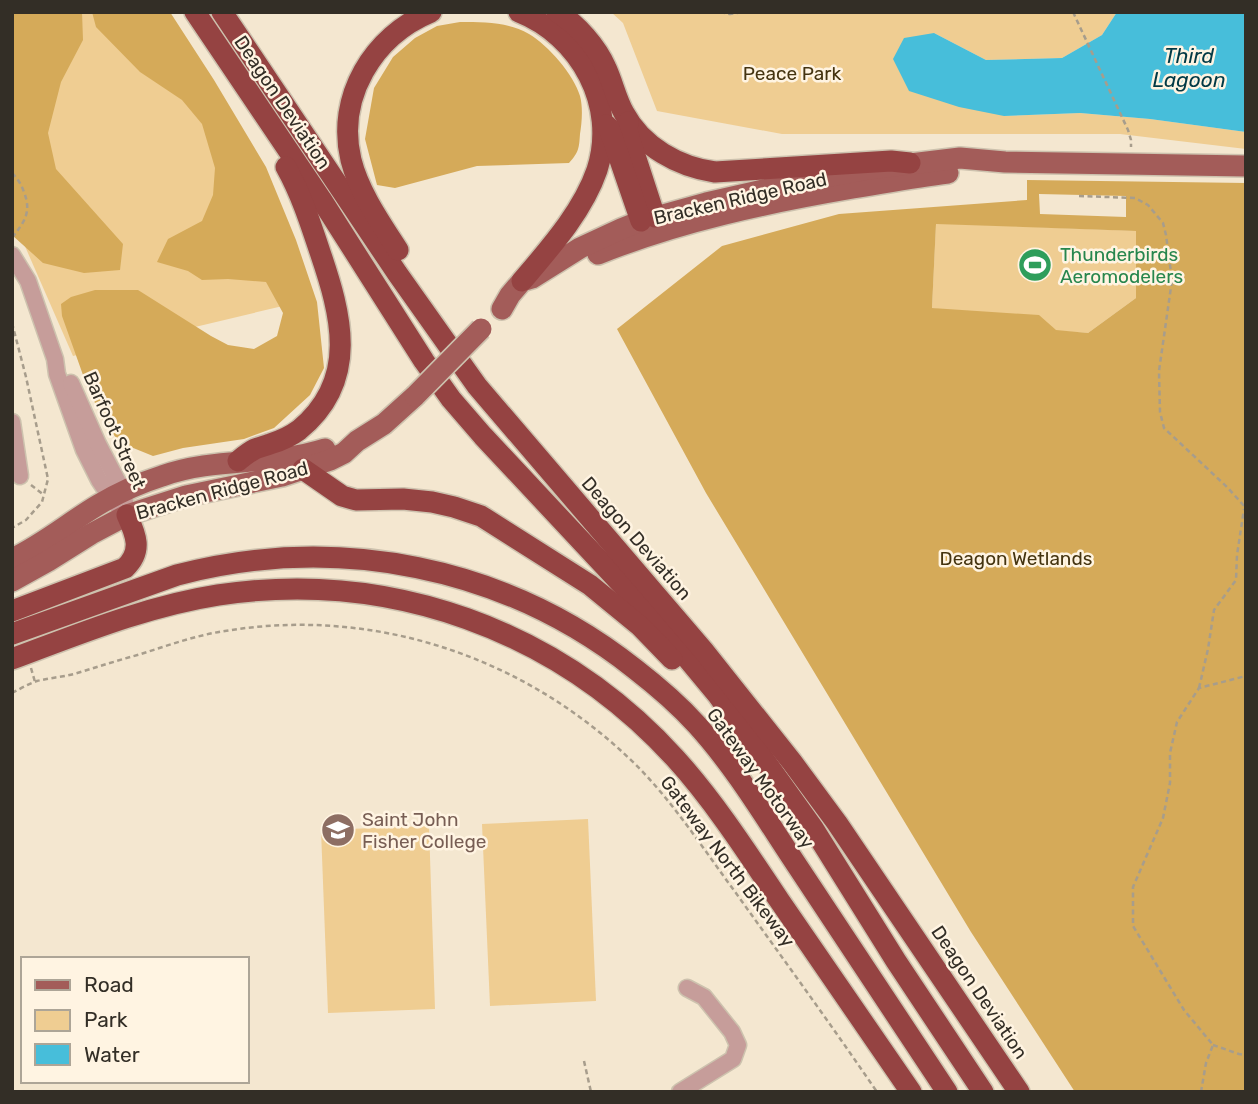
<svg xmlns="http://www.w3.org/2000/svg" width="1258" height="1104" font-family="Rubik,sans-serif">
<style>
.green{fill:#efcd92}
.forest{fill:#d5aa59;fill-rule:evenodd}
.water{fill:#47beda}
.lines{fill:none;stroke-linecap:round;stroke-linejoin:round}
.minor-casing{stroke:#cdc2ae;stroke-width:19}
.major-casing{stroke:#cdc2ae;stroke-width:24}
.highway-casing{stroke:#cdc2ae;stroke-width:24}
.path{stroke:#a79d8c;stroke-width:2.5;stroke-dasharray:5 3.5;stroke-linecap:butt}
.minor{stroke:#c69d9a;stroke-width:16}
.major{stroke:#a35c59;stroke-width:21}
.highway{stroke:#954342;stroke-width:21}
.major-bridge-casing{stroke:#cdc2ae;stroke-width:24;stroke-linecap:butt}
.major-bridge{stroke:#a35c59;stroke-width:21}
.labels{text-anchor:middle;stroke-width:5;stroke-linejoin:round;paint-order:stroke}
.park-label{font-size:19px;fill:#453410;stroke:#fff4e2}
.street-label{font-size:19px;fill:#332e26;stroke:#fff4e2}
.leisure-label{font-size:19px;fill:#27864d;stroke:#fff4e2;text-anchor:start}
.education-label{font-size:19px;fill:#785e54;stroke:#fff4e2;text-anchor:start}
.water-label{font-size:21px;font-style:italic;fill:#013945;stroke:#fff4e2}
</style>
<rect width="100%" height="100%" fill="#f4e7d0"/>
<g class="green">
<polygon points="24,12 141,12 237,173 287,305 73,356 24,244 12,48"/>
<polygon points="611,12 1117,12 1102,35 1062,58 986,60 934,33 1004,116 1080,113 1150,119 1246,132 1246,149 1120,134 782,134 657,111 623,23"/>
<polygon points="936,223 1137,231 1136,298 1088,333 1056,331 932,308"/>
<polygon points="588,819 596,1001 490,1006 482,824"/>
<polygon points="429,826 435,1009 328,1013 321,830"/>
</g>
<g class="forest">
<polygon points="12,12 82,12 83,40 61,82 48,133 56,169 123,244 120,270 84,273 43,263 12,235"/>
<polygon points="92,12 170,12 214,80 266,167 296,240 317,302 324,368 310,395 274,428 244,439 183,448 153,456 121,443 104,424 83,375 62,316 61,304 71,297 95,290 138,290 211,336 228,345 254,349 277,336 283,313 266,282 228,279 202,280 188,271 157,262 168,239 202,221 213,195 215,168 202,124 182,100 140,72 96,27"/>
<path d="M460 22C484 22 508 22 529 34 548 45 574 75 580 96 583 107 582 122 580 134 579 148 579 152 569 163L477 166 395 188 377 185 365 139 374 88 393 57 415 38 437 26Z"/>
<path d="M1027 180 1246 183V1092H1075L971 932 706 493 617 329 722 246 839 214 1027 200ZM1039 194 1126 196V217L1040 214ZM936 224 1136 231V298L1088 333 1056 330 1039 315 932 308Z"/>
</g>
<polygon class="water" points="1117,12 1246,12 1246,132 1150,119 1080,113 1004,116 959,107 909,91 893,59 904,38 934,33 986,60 1062,58 1102,35"/>
<g class="lines">
<g class="minor-casing">
<g id="minor">
<polyline points="12,255 28,281 55,359 57,374 84,450 99,480 111,498 118,506"/>
<polyline points="71,383 98,444 123,492 125,502"/>
<polyline points="12,422 20,476"/>
<polyline points="680,1092 733,1059 738,1045 732,1032 704,997 687,988"/>
</g>
</g>
<g class="major-casing">
<g id="major">
<path d="M598 254C680 221 766 203 853 188 884 183 916 177 948 173"/>
<polyline points="502,309 510,295 522,281 532,278 580,248 621,229 641,221 706,203 798,182 869,169 960,158 1005,162 1246,166"/>
<path d="M12 559C45 543 68 523 98 505 118 493 140 483 162 476 215 457 272 466 325 449"/>
<polyline points="12,581 48,561 91,534 127,515 186,496 282,476 330,460 344,453 357,441 384,424 415,396"/>
</g>
</g>
<g class="highway-casing">
<g id="highway">
<polyline points="195,12 321,199 424,361 451,399 483,436 658,623 717,694 813,828 896,961 983,1092"/>
<polyline points="222,12 397,273 477,386 703,650 792,762 837,823 1019,1092"/>
<path d="M519 12C580 36 618 105 597 170 583 211 550 248 522 281"/>
<path d="M557 12C577 24 597 47 606 68 613 83 616 99 624 113 642 147 679 167 715 172L891 161 910 163"/>
<polyline points="628,122 627,131 655,217"/>
<polyline points="606,125 609,128 641,221"/>
<path d="M398 250C380 222 359 192 351 160 336 97 373 36 431 12"/>
<path d="M238 461C243 457 249 452 255 449 260 447 265 446 270 444 280 441 291 436 299 430 360 380 341 314 320 252 310 222 301 194 286 167"/>
<polyline points="303,469 342,496 356,500 403,499 432,502 454,507 481,516 590,585 640,626 672,659"/>
<path d="M12 611 125 568C143 551 136 535 127 515"/>
<path d="M12 634 177 575C337 533 505 566 635 669 657 686 678 704 697 725 736 768 766 819 798 867 848 942 897 1017 947 1092"/>
<path d="M12 659C79 634 147 606 218 595 390 569 558 630 675 758 714 801 747 852 779 900 823 964 867 1028 911 1092"/>
</g>
</g>
<g class="path">
<polyline points="720,12 730,14 744,12"/>
<polyline points="1073,12 1128,130 1131,140 1131,147"/>
<path d="M12 173C18 179 21 184 24 192 32 213 24 222 12 238"/>
<polyline points="1079,196 1135,198 1148,205 1163,223 1166,235 1172,280 1159,371 1160,412 1164,428 1227,487 1246,508"/>
<polyline points="12,323 26,377 48,479 42,502 26,520 12,528"/>
<polyline points="31,485 44,495"/>
<polyline points="31,668 35,682"/>
<polyline points="1199,688 1208,649 1214,610 1236,580 1237,555 1244,509"/>
<path d="M12 693C20 689 28 684 37 681 49 678 62 677 74 674 97 667 119 660 141 654 169 645 197 635 225 631 376 606 528 658 636 765 673 802 702 847 733 889 781 956 830 1023 877 1092"/>
<polyline points="1213,1045 1239,1054 1246,1055"/>
<polyline points="584,1061 591,1092"/>
<polyline points="1201,1092 1206,1063 1213,1045 1184,1010 1133,926 1133,887 1163,818 1170,783 1170,753 1177,722 1199,688 1246,676"/>
</g>
<use href="#minor" class="minor"/>
<use href="#major" class="major"/>
<use href="#highway" class="highway"/>
<g class="major-bridge-casing">
<polyline id="major-bridge" points="415,396 481,329"/>
</g>
<use href="#major-bridge" class="major-bridge"/>
</g>
<defs>
<g id="stadium-disc" transform="scale(1.75)"><circle r="9.5" fill="#2e9e5b" stroke="#fff4e2"/><path d="M0-5a6.5 5 0 1 0 0 10a6.5 5 0 1 0 0-10ZM-3.5-1.8h7v3.6h-7Z" fill="#fff"/></g>
<g id="school-disc" transform="scale(1.75)"><circle r="9.5" fill="#8d6e63" stroke="#fff4e2"/><path d="M0-5L7-2L0 1L-7-2ZM-4 1L0 2.5L4 1V4Q0 6-4 4Z" fill="#fff"/></g>
</defs>
<g fill-rule="evenodd">
<use href="#stadium-disc" x="1035" y="265"/>
<use href="#school-disc" x="338" y="830"/>
</g>
<g class="labels">
<g class="park-label">
<text x="792" y="80">Peace Park</text>
<text x="1016" y="565">Deagon Wetlands</text>
</g>
<g class="street-label">
<text transform="translate(283 102) rotate(56)" y="7">Deagon Deviation</text>
<text transform="translate(740 198) rotate(-13)" y="7">Bracken Ridge Road</text>
<text transform="translate(115 430) rotate(66)" y="7">Barfoot Street</text>
<text transform="translate(222 490) rotate(-15)" y="7">Bracken Ridge Road</text>
<text transform="translate(637 538) rotate(49)" y="7">Deagon Deviation</text>
<text transform="translate(761 778) rotate(54)" y="7">Gateway Motorway</text>
<text transform="translate(728 861) rotate(53)" y="7">Gateway North Bikeway</text>
<text transform="translate(980 992) rotate(56)" y="7">Deagon Deviation</text>
</g>
<g class="leisure-label">
<text x="1060" y="261">Thunderbirds<tspan x="1060" dy="22">Aeromodelers</tspan></text>
</g>
<g class="education-label">
<text x="362" y="826">Saint John<tspan x="362" dy="22">Fisher College</tspan></text>
</g>
<g class="water-label">
<text x="1189" y="63">Third<tspan x="1189" dy="24">Lagoon</tspan></text>
</g>
</g>
<rect width="1258" height="1104" fill="none" stroke="#332e26" stroke-width="28"/>
<rect x="21" y="957" width="228" height="126" fill="#fff4e2" stroke="#ada597" stroke-width="2"/>
<rect x="35" y="980" width="35" height="10" fill="#a35c59" stroke="#ada597" stroke-width="2"/>
<text x="84" y="992" font-size="21" fill="#332e26">Road</text>
<rect x="35" y="1010" width="35" height="21" fill="#efcd92" stroke="#ada597" stroke-width="2"/>
<text x="84" y="1027" font-size="21" fill="#332e26">Park</text>
<rect x="35" y="1044" width="35" height="21" fill="#47beda" stroke="#ada597" stroke-width="2"/>
<text x="84" y="1062" font-size="21" fill="#332e26">Water</text>
</svg>
